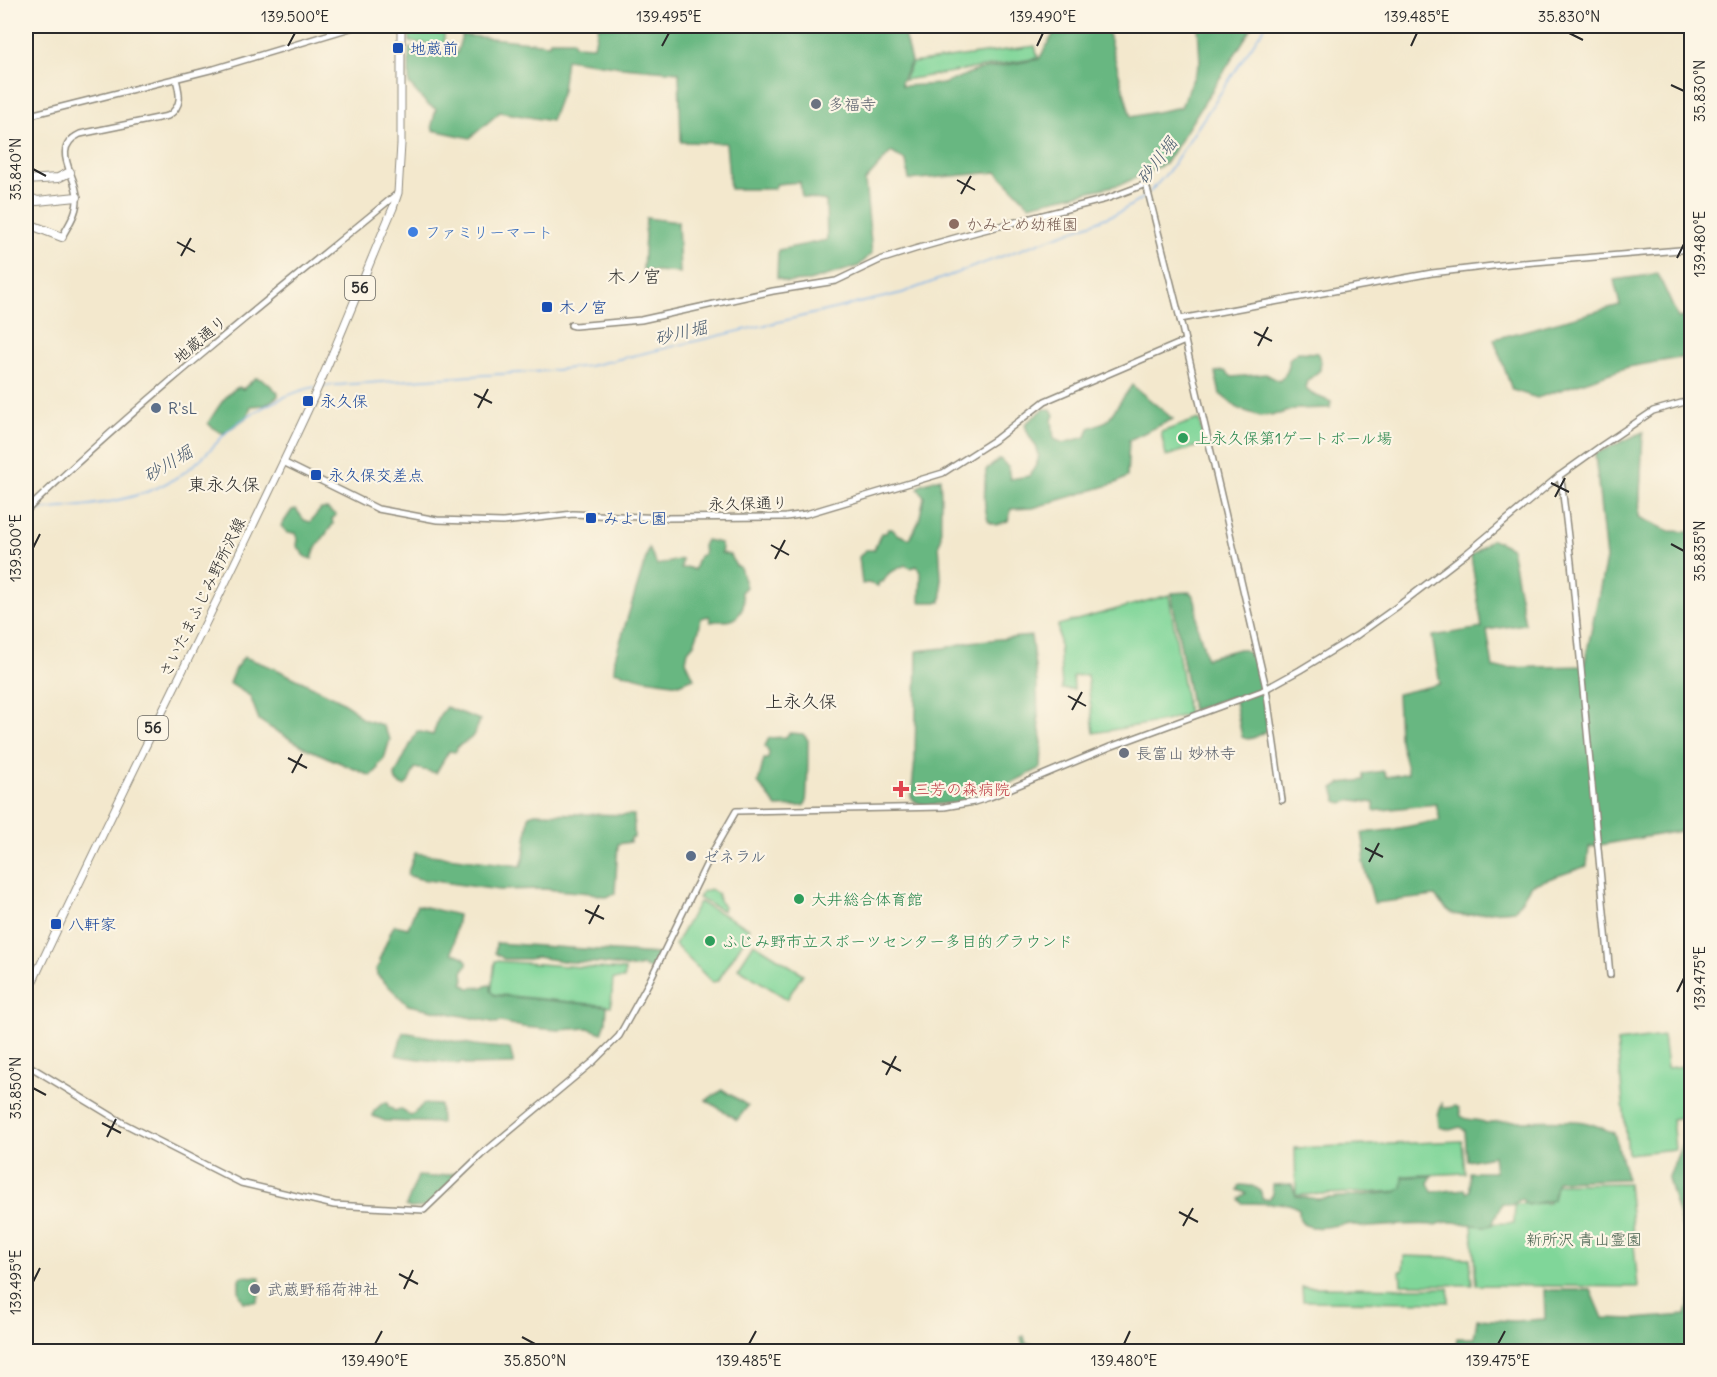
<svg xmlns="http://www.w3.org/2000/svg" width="1717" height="1377" font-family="Delius,'Klee One',sans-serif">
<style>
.green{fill:#80d699;stroke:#568062;stroke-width:1.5}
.forest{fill:#68b781;stroke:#4a7156;stroke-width:1.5}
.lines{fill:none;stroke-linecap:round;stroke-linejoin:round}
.stream{stroke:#7bb1ea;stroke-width:1.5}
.tertiary-casing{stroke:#8f8a7c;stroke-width:8}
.primary-casing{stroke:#8f8a7c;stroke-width:9}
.motorway-casing{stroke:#8f8a7c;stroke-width:10}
.tertiary{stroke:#fff;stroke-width:5}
.primary{stroke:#fff;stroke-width:7}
.motorway{stroke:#fff;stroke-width:8}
.ticks{fill:none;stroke:#2b2b2b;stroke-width:2}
.transit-dot{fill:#1a4fb4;stroke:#fcf5e5;stroke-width:2}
.worship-dot{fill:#6b7280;stroke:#fcf5e5;stroke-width:2}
.education-dot{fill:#8d6e63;stroke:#fcf5e5;stroke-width:2}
.shop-dot{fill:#3f7fe0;stroke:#fcf5e5;stroke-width:2}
.service-dot{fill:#5c6f8a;stroke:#fcf5e5;stroke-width:2}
.leisure-dot{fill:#2e9e5b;stroke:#fcf5e5;stroke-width:2}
.health-dot{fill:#e0444e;stroke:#fcf5e5;stroke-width:2}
.labels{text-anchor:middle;stroke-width:4.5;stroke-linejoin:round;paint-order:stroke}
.shield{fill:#fcf5e5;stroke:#6a6863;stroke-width:1.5}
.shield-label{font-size:15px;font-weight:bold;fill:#2b2b2b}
.transit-label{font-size:16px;fill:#164399;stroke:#fcf5e5;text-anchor:start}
.worship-label{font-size:16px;fill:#5b616d;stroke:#fcf5e5;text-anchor:start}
.education-label{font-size:16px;fill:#785e54;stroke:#fcf5e5;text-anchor:start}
.shop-label{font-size:16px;fill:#366cbe;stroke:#fcf5e5;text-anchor:start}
.street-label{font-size:16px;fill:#2b2b2b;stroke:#fcf5e5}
.service-label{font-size:16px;fill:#4e5e75;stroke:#fcf5e5;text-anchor:start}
.leisure-label{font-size:16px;fill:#27864d;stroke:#fcf5e5;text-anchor:start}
.health-label{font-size:16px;fill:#be3a42;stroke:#fcf5e5;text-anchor:start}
.park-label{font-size:16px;fill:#445e4c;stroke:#fcf5e5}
.water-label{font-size:18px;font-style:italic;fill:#475a6e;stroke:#fcf5e5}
.neighbourhood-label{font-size:18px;fill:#2b2b2b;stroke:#fcf5e5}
.neatline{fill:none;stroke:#2b2b2b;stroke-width:2}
.ticks-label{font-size:15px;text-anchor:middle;fill:#2b2b2b}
</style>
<rect width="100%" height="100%" fill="#fcf5e5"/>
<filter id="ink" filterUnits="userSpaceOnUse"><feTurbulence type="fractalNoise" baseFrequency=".0167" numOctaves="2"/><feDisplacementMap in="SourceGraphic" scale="12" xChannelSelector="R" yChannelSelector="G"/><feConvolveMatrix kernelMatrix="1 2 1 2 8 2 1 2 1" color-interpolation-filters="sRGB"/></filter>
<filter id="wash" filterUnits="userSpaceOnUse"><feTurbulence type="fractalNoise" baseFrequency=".008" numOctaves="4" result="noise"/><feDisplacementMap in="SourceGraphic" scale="24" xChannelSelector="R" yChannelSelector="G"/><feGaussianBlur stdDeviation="1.35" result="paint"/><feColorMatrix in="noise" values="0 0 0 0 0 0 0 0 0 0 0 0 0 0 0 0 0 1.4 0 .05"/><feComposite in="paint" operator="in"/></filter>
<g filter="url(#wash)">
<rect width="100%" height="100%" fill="#f3e8cd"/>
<g class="green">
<polygon points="409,26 444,26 444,45 410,42"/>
<polygon points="1035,46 1038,58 904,80 912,63"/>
<polygon points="1199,419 1205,444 1166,456 1161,432"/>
<polygon points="1169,595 1188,714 1165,721 1094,733 1087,675 1073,676 1074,689 1062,689 1058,625"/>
<polygon points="710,889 718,894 719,901 724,906 723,911 698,898 702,892"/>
<polygon points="699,902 749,928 746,937 718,981 712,982 675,945"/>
<polygon points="754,943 803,974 787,999 738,968"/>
<polygon points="495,961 625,970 624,979 613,979 611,1006 491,994"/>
<polygon points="1663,1036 1667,1068 1691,1065 1691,1116 1672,1119 1675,1149 1628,1154 1617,1042"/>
<polygon points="1462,1141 1465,1173 1403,1176 1404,1191 1296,1195 1295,1148"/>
<polygon points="1628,1183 1638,1287 1476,1285 1472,1224 1514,1223 1515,1204 1549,1203 1550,1184"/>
<polygon points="1404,1256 1470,1258 1472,1285 1401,1284 1400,1271 1403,1271"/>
<polygon points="1302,1287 1449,1288 1449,1302 1303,1301"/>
<rect x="1303" y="1347" width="99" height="4"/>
</g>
<g class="forest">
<polygon points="598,26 902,26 911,62 901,82 902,86 943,84 978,70 1039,59 1058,26 1106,26 1131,117 1181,107 1200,62 1198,26 1253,26 1165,164 1122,184 1029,205 997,172 909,180 906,161 891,152 865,181 872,253 859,266 809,281 786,282 777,278 778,250 827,240 826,201 802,197 800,182 777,184 774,189 730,189 726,143 681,142 679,72 622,67 566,59 562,91 551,121 500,112 470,138 433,130 432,125 436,109 427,104 409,84 409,48 457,53 462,35 549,44 550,40 573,40 575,45 594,46"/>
<polygon points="646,218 678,222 680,273 643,270"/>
<polygon points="1658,274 1678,318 1691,316 1691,356 1628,367 1537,398 1512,390 1494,339 1620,305 1614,280"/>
<path d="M1298 352 1317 353 1321 361 1320 370 1307 381 1305 388 1312 394 1331 402 1330 408 1295 409 1279 414 1260 416 1239 409 1220 394 1215 372 1225 371 1232 377 1266 374 1279 381C1287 374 1290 368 1289 359Z"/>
<path d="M255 378C264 378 272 387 278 393V396L265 405 251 406 247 417 224 433C219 433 211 427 208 423 216 411 226 392 239 387L243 389Z"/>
<path d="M1132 385 1173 419 1129 440 1127 477 1116 483 1033 508 1011 509 1008 521 996 525 989 522C982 506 985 487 986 470L1000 459 1008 467 1010 479 1029 476C1051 447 1029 447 1025 424L1044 409H1051L1054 415 1052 420 1054 439 1063 443 1086 437 1089 428 1107 421Z"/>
<path d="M1643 432 1639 517 1669 531 1691 532V829L1589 847 1587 866 1531 885 1515 910C1507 911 1498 911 1490 912 1463 916 1453 922 1435 896L1374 903 1363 862 1365 851 1362 833 1390 830 1440 820 1436 804 1374 811V803L1354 800 1342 803 1337 801 1333 788 1341 783 1364 780V774L1383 771 1387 777 1408 773 1399 737 1397 694 1440 684 1432 636 1482 628 1471 556 1492 539 1511 548 1525 624 1487 630 1493 668 1584 666 1606 559 1595 454Z"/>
<path d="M940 478C942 499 940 519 941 540L939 543 942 592 941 602H920L921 575 917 566 910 568 905 565 889 573 883 582H879L878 586 868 583 862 584 859 557 866 550H874L881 533H886L888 529H892L897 534 910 539 919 521 924 497 918 488 922 484Z"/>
<polygon points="296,509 304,520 310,522 321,509 327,509 336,515 332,519 333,524 315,549 312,559 306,557 297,546 298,539 296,533 288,533 281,526 292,510"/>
<path d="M706 540 720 543 722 548 721 553 730 555 736 566 740 567 746 587 741 592C744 600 745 604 741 611 733 626 725 618 711 622L709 616 701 618 699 630 694 644 688 651 686 661 694 678 679 684 645 679 614 671 615 658 649 548 657 565 682 559 681 569 687 567 694 570 699 556 704 554 703 546Z"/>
<path d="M1190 592C1200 602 1195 618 1198 629 1201 638 1204 648 1206 658L1239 649H1243L1253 656 1264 695 1267 730C1261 735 1249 742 1242 737L1234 696 1192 710 1171 593Z"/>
<polygon points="1031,636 1037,683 1038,719 1042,743 1041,768 989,794 968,802 924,805 916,802 911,797 915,760 917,651 944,648 969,642"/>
<polygon points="244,657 276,669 338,699 352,708 362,719 382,725 390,739 384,759 378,765 378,769 371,776 308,749 271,728 259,720 250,696 229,683 235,669"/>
<path d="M446 707 480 720C473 737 475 737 458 746L455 752 449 751 436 773 415 768 408 783 404 786C398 784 395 782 395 775L417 731 433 735 439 716Z"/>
<path d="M789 733 803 734 808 740C808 762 808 781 806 803L803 806 777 807 758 783 764 759H768L769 753 765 746 769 738 786 737Z"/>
<polygon points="535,813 634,815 634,838 631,838 630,842 618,844 615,893 607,897 591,893 543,889 499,890 420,879 407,875 415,853 521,866 524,857 529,815"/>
<polygon points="417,905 458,915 452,953 462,956 467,961 467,965 463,970 464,982 463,983 468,988 483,987 489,985 492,986 491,990 494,995 607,1006 606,1022 602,1033 588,1028 558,1030 523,1027 501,1022 497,1023 408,1005 377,975 376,969 380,964 379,960 392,929 395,925 408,928"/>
<polygon points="496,943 658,954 651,969 642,966 634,968 599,963 569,962 537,957 529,959 504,959 495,953"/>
<polygon points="403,1032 475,1045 510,1049 514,1064 467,1065 461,1062 459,1064 404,1057 396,1055"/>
<polygon points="723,1090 748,1106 737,1120 706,1100"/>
<path d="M1442 1102V1106L1447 1108 1456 1106 1459 1108 1461 1116C1469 1122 1478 1118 1486 1123 1492 1120 1573 1120 1583 1122 1594 1124 1604 1129 1614 1133L1627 1179 1557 1181 1553 1200 1528 1205 1521 1199 1512 1205 1502 1203 1492 1225C1475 1230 1455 1216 1436 1225 1414 1223 1392 1226 1370 1227 1363 1228 1355 1224 1347 1224 1334 1224 1319 1231 1305 1225 1299 1222 1299 1216 1299 1209L1289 1204 1242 1203 1239 1199 1246 1193 1238 1190 1240 1185 1253 1186 1261 1191 1262 1199H1269L1273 1194 1272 1185 1292 1184 1296 1196 1318 1199 1396 1192 1402 1188 1403 1177 1432 1176 1428 1183 1432 1192 1465 1189 1467 1193 1470 1191 1469 1172H1495L1493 1156 1467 1161 1465 1131 1460 1127 1450 1130 1439 1127 1438 1116Z"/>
<polygon points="383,1103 388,1103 388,1106 395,1111 400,1109 411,1116 424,1104 440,1105 441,1123 385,1121 373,1116 374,1111"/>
<polygon points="1683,1122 1692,1122 1691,1235 1685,1237 1668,1179 1682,1144"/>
<polygon points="455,1173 455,1177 426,1207 410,1208 406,1206 418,1176 434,1177"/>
<path d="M242 1276 260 1277 259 1296 257 1302H244C238 1295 239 1288 239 1279Z"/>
<polygon points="1544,1290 1591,1290 1603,1318 1634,1319 1686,1315 1691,1295 1691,1351 1470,1352 1458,1349 1456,1346 1457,1338 1474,1338 1477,1319 1514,1321 1545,1319"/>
<polygon points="1024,1336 1026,1344 1035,1345 1046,1350 1054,1346 1057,1351 1024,1351 1021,1337"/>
<polygon points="1292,1347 1304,1349 1304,1351 1265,1351 1267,1348"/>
</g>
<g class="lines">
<g class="stream">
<polyline points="1150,192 1168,172 1265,26"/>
<polyline points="322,386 546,371 589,366 902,293 1093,223 1120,212 1146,196"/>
<path d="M30 511C79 506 130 505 174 479 193 468 207 454 222 437 239 417 289 392 315 387"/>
</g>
</g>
</g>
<g filter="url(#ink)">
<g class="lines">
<g class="tertiary-casing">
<g id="tertiary">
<polyline points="26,116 214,69 357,26"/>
<path d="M62 237C69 224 78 212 77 197 77 175 49 149 80 134L168 116C183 106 180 94 176 79"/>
<polyline points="1180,319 1432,273 1510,264 1692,249"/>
<polyline points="571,325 575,326 641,320 773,291 836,281 880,260 915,249 980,231 1106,199 1146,184 1180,319 1266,688 1282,800"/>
<polyline points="283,462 378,509 437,520 503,522 573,514 664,518 786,517 806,514 943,473 996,439 1045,401 1185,341"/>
<polyline points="1559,476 1562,486 1571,562 1610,975"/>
<path d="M26 511C143 398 272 297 398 193"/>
<polyline points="26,1064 123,1123 241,1183 334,1205 424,1210 481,1155 594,1061 619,1036 649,982 712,853 736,811 944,807 974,802 990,797 1110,747 1262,691 1300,670 1356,636 1398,606 1467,553 1559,476 1601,446 1653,411 1692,400"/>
</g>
</g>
<g class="primary-casing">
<path id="primary" d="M26 996C116 801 214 611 305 416 337 348 363 277 393 208L398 193 401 144V26"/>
</g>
<g class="motorway-casing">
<g id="motorway">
<polyline points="26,180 58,178 70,172"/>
<polyline points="26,196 37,201 77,197"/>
<polyline points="26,223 62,237"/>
</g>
</g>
<use href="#tertiary" class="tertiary"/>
<use href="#primary" class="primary"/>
<use href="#motorway" class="motorway"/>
</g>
</g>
<path class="ticks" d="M1569 33 1583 40M288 46 295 33M662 46 669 33M1037 46 1043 33M1411 46 1417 33M1671 85 1684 91M33 169 46 176M957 180 975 190M961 194 971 176M177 242 195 252M181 256 191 238M1677 258 1684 244M1254 332 1272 341M1258 346 1268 327M474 394 492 403M478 408 488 389M1551 483 1569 492M1555 497 1565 478M1671 544 1684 551M771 545 789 555M33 548 40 534M775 559 785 540M1068 696 1086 706M1072 710 1082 692M288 758 307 768M292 773 302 754M1365 848 1383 857M1369 862 1379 843M585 910 604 919M589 924 599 905M1677 992 1684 978M882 1061 901 1071M886 1075 896 1056M33 1088 46 1095M102 1123 121 1133M107 1137 116 1119M1179 1212 1198 1222M1183 1226 1193 1208M399 1274 418 1284M33 1282 40 1268M404 1289 413 1270M522 1337 535 1344M375 1344 382 1331M749 1344 756 1331M1124 1344 1130 1331M1498 1344 1505 1331"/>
<g class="transit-dot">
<rect x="392" y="42" width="12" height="12" rx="3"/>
<rect x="541" y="301" width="12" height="12" rx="3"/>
<rect x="302" y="395" width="12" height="12" rx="3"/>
<rect x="310" y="469" width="12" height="12" rx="3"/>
<rect x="585" y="512" width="12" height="12" rx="3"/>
<rect x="50" y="918" width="12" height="12" rx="3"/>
</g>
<g class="worship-dot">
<circle cx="816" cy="104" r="6"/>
<circle cx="1124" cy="753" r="6"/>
<circle cx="255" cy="1289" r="6"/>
</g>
<circle class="education-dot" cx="954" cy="224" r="6"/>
<circle class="shop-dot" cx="413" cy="232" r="6"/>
<g class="service-dot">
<circle cx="156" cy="408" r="6"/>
<circle cx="691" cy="856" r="6"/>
</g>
<g class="leisure-dot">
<circle cx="1183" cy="438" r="6"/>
<circle cx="799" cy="899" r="6"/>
<circle cx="710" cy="941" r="6"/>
</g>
<path class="health-dot" d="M898 780h6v6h6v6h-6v6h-6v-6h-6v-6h6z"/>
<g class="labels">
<g class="shield">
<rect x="345" y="276" width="30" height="24" rx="4.5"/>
<rect x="138" y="716" width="30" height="24" rx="4.5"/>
</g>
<g class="shield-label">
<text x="360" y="293">56</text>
<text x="153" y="733">56</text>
</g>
<g class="transit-label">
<text x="410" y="54">地蔵前</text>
<text x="559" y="313">木ノ宮</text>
<text x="320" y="407">永久保</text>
<text x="328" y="481">永久保交差点</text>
<text x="603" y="524">みよし園</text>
<text x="68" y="930">八軒家</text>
</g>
<g class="worship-label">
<text x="828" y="110">多福寺</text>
<text x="1136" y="759">長富山 妙林寺</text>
<text x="267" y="1295">武蔵野稲荷神社</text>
</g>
<g class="education-label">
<text x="966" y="230">かみとめ幼稚園</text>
</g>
<g class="shop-label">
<text x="425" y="238">ファミリーマート</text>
</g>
<g class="street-label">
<text transform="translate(200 339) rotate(-40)" y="6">地蔵通り</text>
<text transform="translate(748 503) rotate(-1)" y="6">永久保通り</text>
<text transform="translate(202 597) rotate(-64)" y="6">さいたまふじみ野所沢線</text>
</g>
<g class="service-label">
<text x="168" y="414">R'sL</text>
<text x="703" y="862">ゼネラル</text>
</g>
<g class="leisure-label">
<text x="1195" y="444">上永久保第1ゲートボール場</text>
<text x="811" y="905">大井総合体育館</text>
<text x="722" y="947">ふじみ野市⽴スポーツセンター多⽬的グラウンド</text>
</g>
<g class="health-label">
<text x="914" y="795">三芳の森病院</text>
</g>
<g class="park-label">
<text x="1584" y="1245">新所沢 青山霊園</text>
</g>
<g class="water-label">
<text transform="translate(1157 161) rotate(-53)" y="6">砂川堀</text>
<text transform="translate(681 333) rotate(-13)" y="6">砂川堀</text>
<text transform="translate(168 464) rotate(-31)" y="6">砂川堀</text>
</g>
<g class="neighbourhood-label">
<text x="634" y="283">木ノ宮</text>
<text x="224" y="491">東永久保</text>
<text x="801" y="708">上永久保</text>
</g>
</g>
<rect width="1717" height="1377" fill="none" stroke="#fcf5e5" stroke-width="66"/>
<rect x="33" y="33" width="1651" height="1311" class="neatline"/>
<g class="ticks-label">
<text x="295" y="22">139.500°E</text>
<text x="669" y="22">139.495°E</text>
<text x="1043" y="22">139.490°E</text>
<text x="1417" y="22">139.485°E</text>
<text x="1569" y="22">35.830°N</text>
<text transform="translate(1700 91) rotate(-90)" y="5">35.830°N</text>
<text transform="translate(16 169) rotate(-90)" y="5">35.840°N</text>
<text transform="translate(1700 244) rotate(-90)" y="5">139.480°E</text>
<text transform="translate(16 548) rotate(-90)" y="5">139.500°E</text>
<text transform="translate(1700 551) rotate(-90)" y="5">35.835°N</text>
<text transform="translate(1700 978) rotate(-90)" y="5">139.475°E</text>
<text transform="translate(16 1088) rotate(-90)" y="5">35.850°N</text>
<text transform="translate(16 1282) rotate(-90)" y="5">139.495°E</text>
<text x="375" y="1366">139.490°E</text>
<text x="535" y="1366">35.850°N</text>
<text x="749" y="1366">139.485°E</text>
<text x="1124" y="1366">139.480°E</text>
<text x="1498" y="1366">139.475°E</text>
</g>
</svg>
